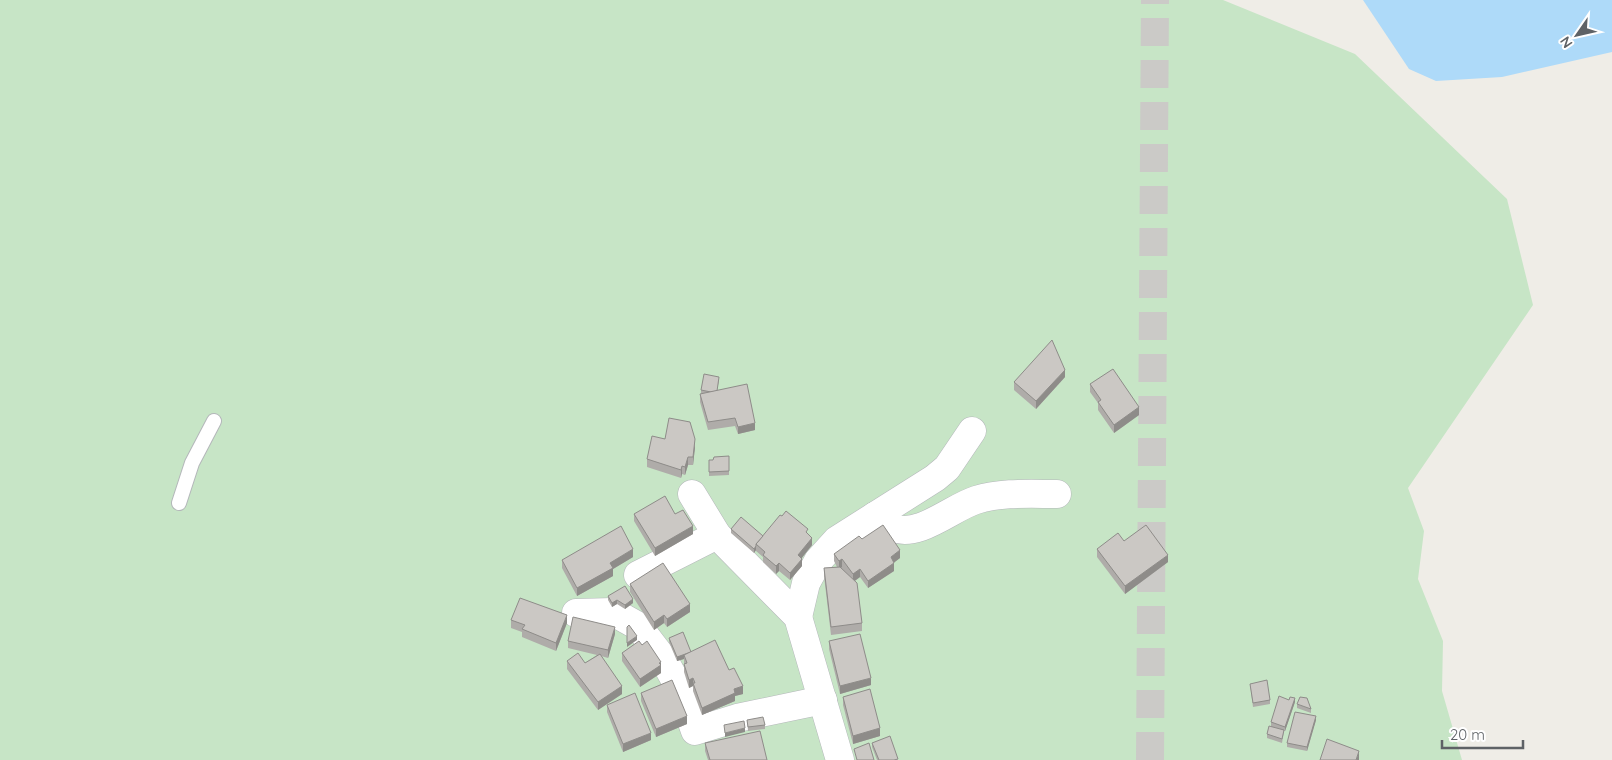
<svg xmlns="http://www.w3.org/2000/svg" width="1612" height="760" font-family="Quicksand,sans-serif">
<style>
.green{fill:#c7e5c6}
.water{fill:#aedaf9}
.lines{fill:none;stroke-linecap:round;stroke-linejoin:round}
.trunk-tunnel{stroke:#cbcac7;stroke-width:28;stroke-dasharray:28 14;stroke-linecap:butt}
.service-casing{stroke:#b4b7ba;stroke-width:16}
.minor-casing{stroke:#b4b7ba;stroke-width:29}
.service{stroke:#fff;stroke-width:14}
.minor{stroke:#fff;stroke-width:28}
.wall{fill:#afaca9}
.shaded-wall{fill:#8e8c89}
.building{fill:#cbc8c4;stroke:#8e8c89}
</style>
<rect width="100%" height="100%" fill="#efede7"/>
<polygon class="green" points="0,0 1223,0 1355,54 1507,199 1533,305 1408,488 1424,531 1418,579 1443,641 1442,691 1462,760 0,760"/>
<polygon class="water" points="1363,0 1612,0 1612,52 1502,77 1436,81 1409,69"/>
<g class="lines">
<polyline class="trunk-tunnel" points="1150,760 1155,0"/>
<g class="service-casing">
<polyline id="service" points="179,503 192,463 214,421"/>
</g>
<g class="minor-casing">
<g id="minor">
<polyline points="692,494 717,535 798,617 840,760"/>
<path d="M875 516C881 520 888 526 894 528 919 538 953 507 976 500 1002 492 1030 494 1057 494"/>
<polyline points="638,575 717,535"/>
<polyline points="576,613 613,612 638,626 664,660 681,691 695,731 737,718 823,700"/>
<polyline points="798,617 806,583 818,561 837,540 935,478 947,468 972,431"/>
</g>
</g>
<use href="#service" class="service"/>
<use href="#minor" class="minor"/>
</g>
<g class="wall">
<polygon points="1065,377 1036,409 1014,390 1014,382"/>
<polygon points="719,381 717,390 755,430 738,434 735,426 708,430 700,402 700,394 702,394 701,394 701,390"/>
<polygon points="1090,384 1139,415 1114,433 1098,410 1098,403 1090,392"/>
<polygon points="695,447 693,465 688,465 685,475 682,474 681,478 647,467 647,459"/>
<polygon points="729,456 729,475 709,476 709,460 713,460"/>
<polygon points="634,514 693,534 655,556 634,521"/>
<polygon points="731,529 763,536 808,534 812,545 801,558 802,566 790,580 779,571 776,574 763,562 763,557 756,551 756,550 754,553 731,533"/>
<polygon points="862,539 900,558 894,562 894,571 868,588 860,577 855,581 862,623 862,631 831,635 824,576 824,568 837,567 834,561 834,554"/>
<polygon points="1124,541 1168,562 1125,594 1097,557 1097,549"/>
<polygon points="633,557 613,569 613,576 577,596 562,568 562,560"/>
<polygon points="630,584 690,612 667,627 664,623 654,630 630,592"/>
<polygon points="608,596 633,603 625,609 617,604 612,607 608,600"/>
<polygon points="511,620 567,623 556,651 522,637 522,632 511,628"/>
<polygon points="615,634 608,658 601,656 622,694 598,710 567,669 567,661 585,663 597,655 568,648 568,641"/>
<polygon points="669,638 691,652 729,670 743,694 735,696 735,701 702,715 693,691 693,686 689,688 684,672 684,659 677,661 669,642"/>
<polygon points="829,641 871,685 840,694 829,649"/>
<polygon points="642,645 661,669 661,673 640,687 622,661 622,653"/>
<polygon points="1250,684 1270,700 1270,704 1253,707"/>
<polygon points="641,693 687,724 656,737 641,701"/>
<polygon points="843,697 880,736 853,744 843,705"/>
<polygon points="1295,702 1285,731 1284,731 1282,743 1267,738 1267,734 1271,726 1271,722"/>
<polygon points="1297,704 1311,709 1311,713 1297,708"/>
<polygon points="607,705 651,740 623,752 607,712"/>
<polygon points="747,720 765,725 765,729 748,731"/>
<polygon points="1316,720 1307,751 1287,747 1287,743"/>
<polygon points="705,743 767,760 708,760 705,751"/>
<polygon points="872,743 898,760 877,760 872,747"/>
</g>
<g class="shaded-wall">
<polygon points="1065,370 1065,377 1036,409 1036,401"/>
<polygon points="1139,407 1139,415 1114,433 1114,425"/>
<polygon points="755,423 755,430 738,434 738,427"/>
<polygon points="695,439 695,447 693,465 693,457"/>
<polygon points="688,457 688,465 685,475 685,467"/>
<polygon points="682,466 682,474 681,478 681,470"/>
<polygon points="693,526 693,534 655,556 655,548"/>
<polygon points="812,538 812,545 798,563 798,555"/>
<polygon points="756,546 756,550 754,553 754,549"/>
<polygon points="633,549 633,557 613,569 613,576 577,596 577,588 610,563"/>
<polygon points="900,550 900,558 891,565 891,557"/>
<polygon points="1168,555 1168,562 1125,594 1125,586"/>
<polygon points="802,559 802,566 790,580 790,573"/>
<polygon points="842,559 842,567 839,569 839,561"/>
<polygon points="779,563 779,571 776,574 776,566"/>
<polygon points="894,563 894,571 868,588 868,581"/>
<polygon points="860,569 860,577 853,582 853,574"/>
<polygon points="633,599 633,603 625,609 625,605"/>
<polygon points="617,600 617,604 612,607 612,603"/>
<polygon points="690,604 690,612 667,627 667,619"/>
<polygon points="567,615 567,623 556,651 556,643"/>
<polygon points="664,615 664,623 654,630 654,622"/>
<polygon points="615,627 615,634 608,658 608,650"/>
<polygon points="637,636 637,640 627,647 627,643"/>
<polygon points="691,652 684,655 684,659 677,661 677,657"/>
<polygon points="661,662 661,673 640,687 640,679"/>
<polygon points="693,678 693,686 689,688 689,680"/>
<polygon points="871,678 871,685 840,694 840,686"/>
<polygon points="622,686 622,694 598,710 598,702"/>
<polygon points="743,686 743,694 735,696 735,701 702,715 702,708 734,689"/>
<polygon points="1295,698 1295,702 1285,731 1285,727"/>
<polygon points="687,716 687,724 656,737 656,729"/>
<polygon points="1316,716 1316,720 1307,751 1307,747"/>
<polygon points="745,728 745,732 725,737 725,733"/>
<polygon points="880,728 880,736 853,744 853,736"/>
<polygon points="651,733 651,740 623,752 623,744"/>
<polygon points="1359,751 1359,760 1356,760"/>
</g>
<g class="building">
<polygon points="1052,340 1065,370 1036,401 1014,382"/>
<polygon points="1113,369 1139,407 1114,425 1098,402 1101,400 1090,384"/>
<polygon points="704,374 719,377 717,391 711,392 701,390"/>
<polygon points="747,384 755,423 738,427 735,418 708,422 700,394"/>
<polygon points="669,418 690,422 695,439 693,457 688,457 685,467 682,466 681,470 647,459 652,436 665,439"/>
<polygon points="729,456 729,471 709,472 709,460 713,460 714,457"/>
<polygon points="665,496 675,514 683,510 693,526 655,548 634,514"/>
<polygon points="786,511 808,529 806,532 812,538 798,555 802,559 790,573 779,563 776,566 763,555 765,552 756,544 780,515 782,516"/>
<polygon points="741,517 763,536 756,544 756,546 754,549 731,529"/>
<polygon points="883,525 900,550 891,557 894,563 868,581 860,569 853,574 842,559 839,561 834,554 859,536 862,539"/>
<polygon points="1146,525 1168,555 1125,586 1097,549 1118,533 1124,541"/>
<polygon points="621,526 633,549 610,563 613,568 577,588 562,560"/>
<polygon points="663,563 690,604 667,619 664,615 654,622 630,584"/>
<polygon points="840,567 857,583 862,623 831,627 824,568"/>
<polygon points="625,586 633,599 625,605 617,600 612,603 608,596"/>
<polygon points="520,598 567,615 556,643 522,629 525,625 511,620"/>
<polygon points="573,617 615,627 608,650 568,641"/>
<polygon points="629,625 637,636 627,643 627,627"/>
<polygon points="683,632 691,652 677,657 669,638"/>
<polygon points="860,634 871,678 840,686 829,641"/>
<polygon points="715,640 729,670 734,668 743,686 734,689 735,693 702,708 693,683 695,683 693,678 689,680 684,664 687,663 684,655"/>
<polygon points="639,641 642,645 647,641 661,662 659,663 661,665 640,679 622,653"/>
<polygon points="578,653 585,663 600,654 622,686 598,702 567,661"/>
<polygon points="672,680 687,716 656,729 641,693"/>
<polygon points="1267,680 1270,700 1253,703 1250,684"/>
<polygon points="870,689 880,728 853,736 843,697"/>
<polygon points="635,693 651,733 623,744 607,705"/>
<polygon points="1279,696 1289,700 1290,697 1295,698 1285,727 1271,722"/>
<polygon points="1300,697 1307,698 1311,709 1297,704"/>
<polygon points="1295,712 1316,716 1307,747 1287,743"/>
<polygon points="763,717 765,725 748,727 747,720"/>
<polygon points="744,721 745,728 725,733 724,725"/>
<polygon points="1269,726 1284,730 1282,739 1267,734"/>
<polygon points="760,731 767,760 710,760 705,743"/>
<polygon points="890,736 898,759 894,760 879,760 872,743"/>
<polygon points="1327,739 1359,751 1356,760 1320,760"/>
<polygon points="869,743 874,760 857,760 854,749"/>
</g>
<g transform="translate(1577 35) rotate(236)" stroke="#ffffff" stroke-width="4" paint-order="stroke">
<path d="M0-4L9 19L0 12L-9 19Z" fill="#5e6266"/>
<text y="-8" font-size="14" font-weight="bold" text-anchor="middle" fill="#5e6266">N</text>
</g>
<path d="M1442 740v8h81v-8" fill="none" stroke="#5e6266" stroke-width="2.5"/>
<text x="1450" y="740" font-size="15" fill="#5e6266" stroke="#ffffff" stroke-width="4" paint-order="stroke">20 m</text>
</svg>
